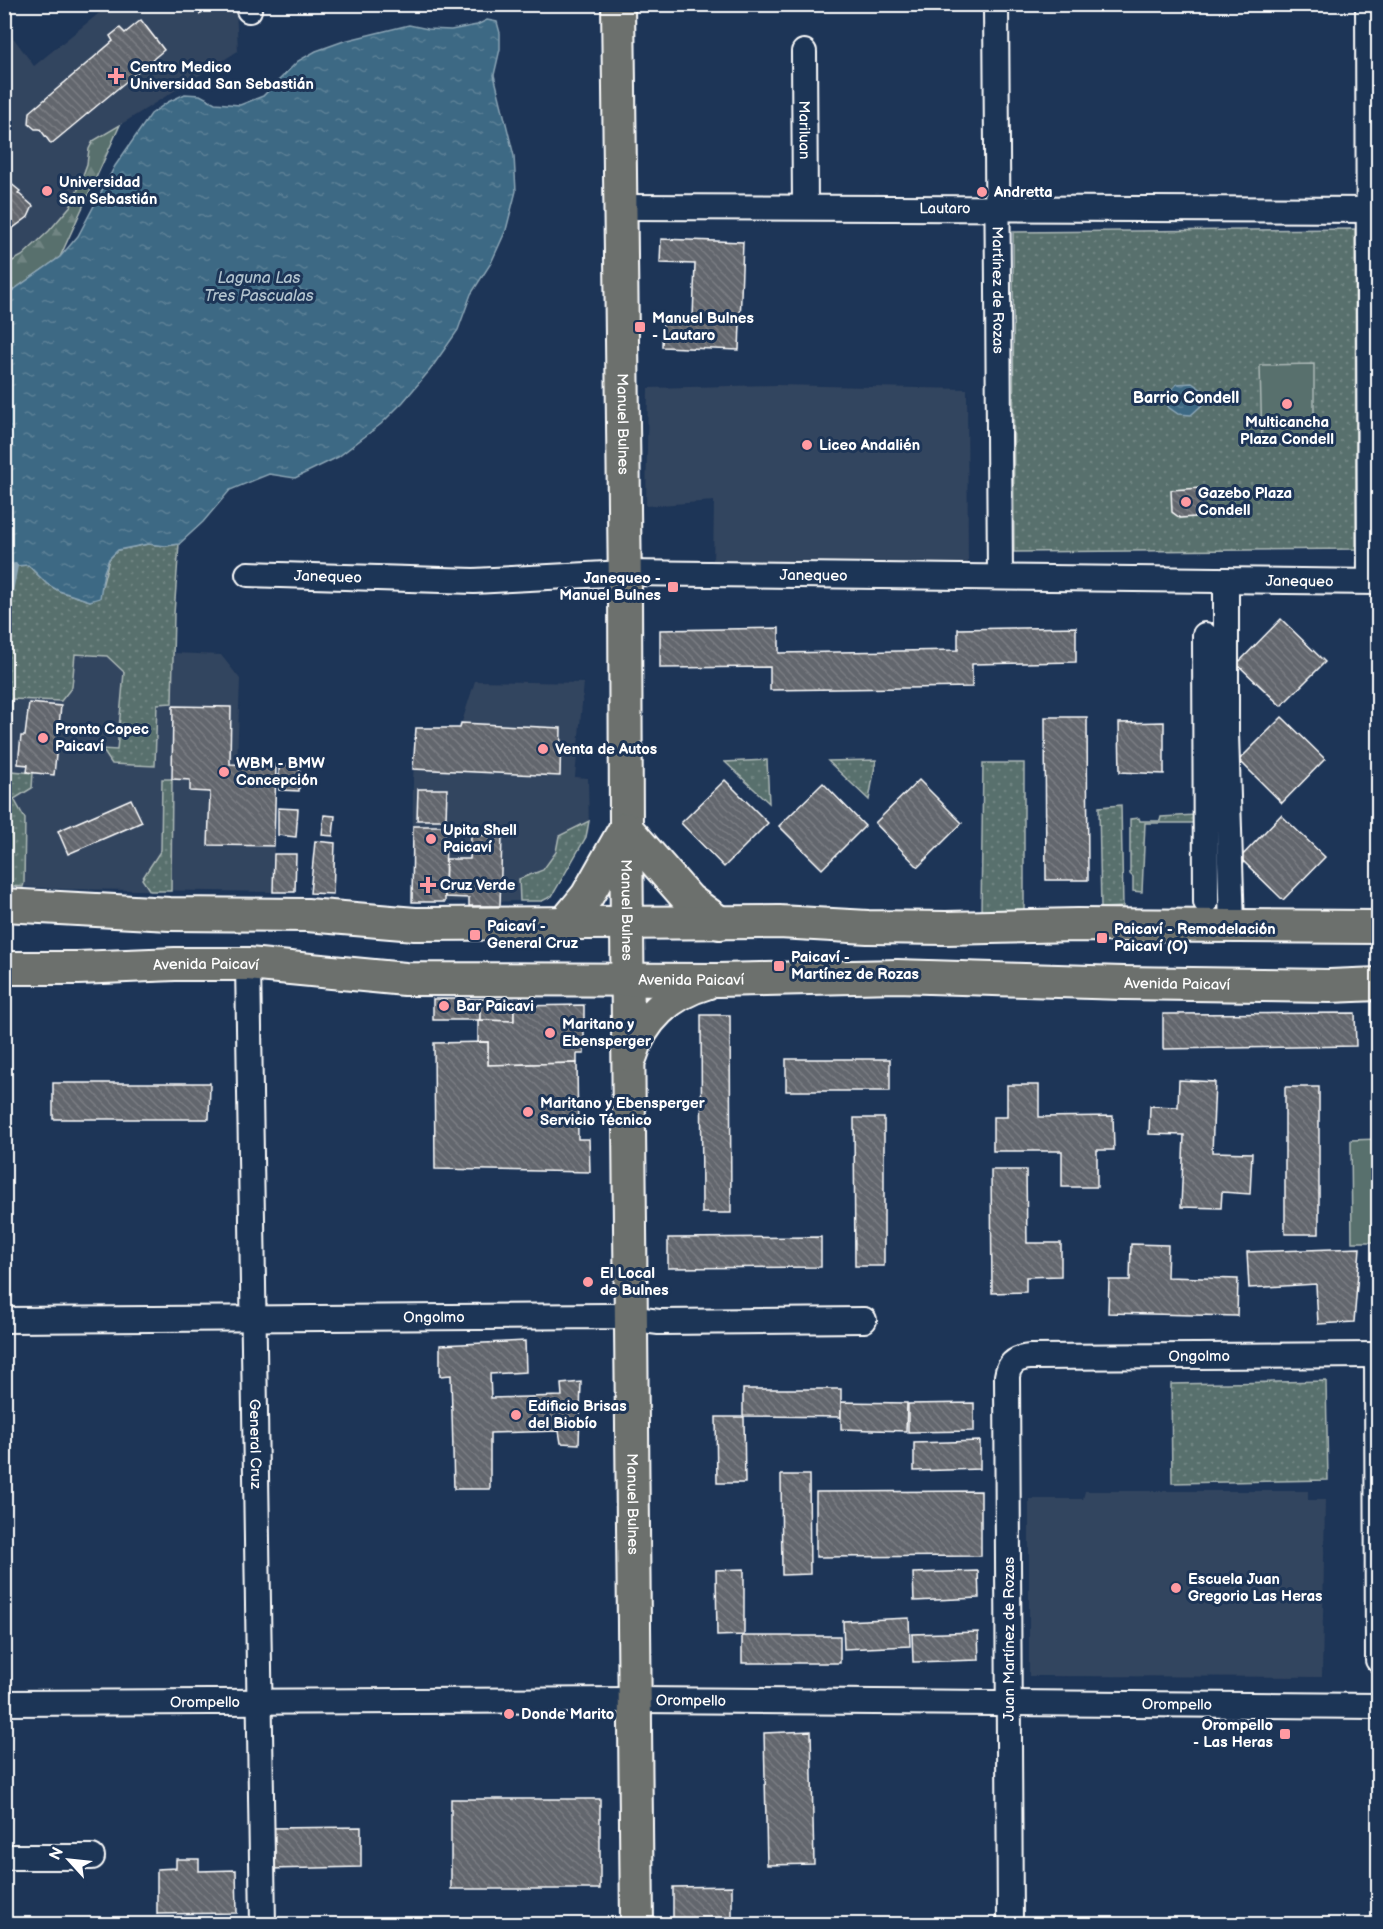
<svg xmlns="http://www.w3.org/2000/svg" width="1383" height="1929" font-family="'Balsamiq Sans',sans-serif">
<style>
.built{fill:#32445e}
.grass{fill:url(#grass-dots);stroke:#acb8b6;stroke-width:1.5}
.forest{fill:url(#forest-firs);stroke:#acb8b6;stroke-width:1.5}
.pitch{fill:#58706d;stroke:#acb8b6;stroke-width:1.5}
.water{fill:url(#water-ripples);stroke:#8ba5b5;stroke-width:1.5}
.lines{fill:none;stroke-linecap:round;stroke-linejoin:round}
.stream{stroke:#8ba5b5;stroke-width:6}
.building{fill:url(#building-back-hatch);stroke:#fff;stroke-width:1.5}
.minor-casing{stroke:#fff;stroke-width:28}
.major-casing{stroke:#fff;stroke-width:36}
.minor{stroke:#1d3557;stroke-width:24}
.major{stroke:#6c706d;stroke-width:32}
.poi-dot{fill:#ff9aa2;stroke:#1d3557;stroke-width:2}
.labels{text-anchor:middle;stroke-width:6;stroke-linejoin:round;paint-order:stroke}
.poi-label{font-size:15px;font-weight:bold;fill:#fff;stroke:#1d3557;text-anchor:start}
.street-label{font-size:15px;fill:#fff;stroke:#1d3557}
.water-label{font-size:16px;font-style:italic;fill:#b2c3ce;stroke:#1d3557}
.neighbourhood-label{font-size:16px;font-weight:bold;fill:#fff;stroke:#1d3557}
</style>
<defs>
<pattern id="grass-dots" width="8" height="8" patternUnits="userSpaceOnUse" patternTransform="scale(1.5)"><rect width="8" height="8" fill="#58706d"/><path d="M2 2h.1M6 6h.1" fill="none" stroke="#718583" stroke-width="1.8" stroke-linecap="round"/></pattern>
<pattern id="forest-firs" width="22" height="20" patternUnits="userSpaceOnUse" patternTransform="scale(1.5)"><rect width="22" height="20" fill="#58706d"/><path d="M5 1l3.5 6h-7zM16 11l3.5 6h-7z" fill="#718583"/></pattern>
<pattern id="water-ripples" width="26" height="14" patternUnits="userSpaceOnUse" patternTransform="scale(1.5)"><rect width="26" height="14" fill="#3e6984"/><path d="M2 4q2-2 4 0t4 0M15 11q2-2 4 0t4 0" fill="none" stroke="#5b8096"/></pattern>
<pattern id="building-back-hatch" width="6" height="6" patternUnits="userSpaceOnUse" patternTransform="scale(1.5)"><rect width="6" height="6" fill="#62666d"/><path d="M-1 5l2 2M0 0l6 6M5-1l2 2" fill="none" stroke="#7a7d83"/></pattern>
</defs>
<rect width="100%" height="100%" fill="#1d3557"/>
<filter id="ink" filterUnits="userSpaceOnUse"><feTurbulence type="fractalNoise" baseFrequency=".0167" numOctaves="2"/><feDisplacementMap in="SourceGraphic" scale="12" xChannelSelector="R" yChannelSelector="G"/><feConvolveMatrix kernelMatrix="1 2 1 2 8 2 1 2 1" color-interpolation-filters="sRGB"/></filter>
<g filter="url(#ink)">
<g class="built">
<polygon points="109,5 236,5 238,51 120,125 60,257 5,296 4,25 34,66"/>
<polygon points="776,385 967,389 968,565 713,566 714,501 646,506 648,388"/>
<polygon points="13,610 174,614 173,653 221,655 240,679 237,764 276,765 273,892 62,889 11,886"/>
<polygon points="475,681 584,683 575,777 588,778 589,831 552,896 548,899 542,901 412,902 413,779 416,728 460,728"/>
<polygon points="1085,1491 1308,1491 1308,1500 1325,1500 1322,1677 1029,1676 1029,1499 1083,1499"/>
</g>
<g class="grass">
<polygon points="1355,229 1356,549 1014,552 1013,232"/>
<polygon points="148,544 166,546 179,544 174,614 172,703 157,704 155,766 112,764 102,749 117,750 124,672 107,656 75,654 72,687 61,701 12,699 12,771 33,773 32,788 14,799 25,819 24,883 23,887 11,886 11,882 5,880 4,559 15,566 28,565 47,584 59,591 90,601 102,587 109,559 118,550"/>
<polygon points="767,760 769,803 725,762"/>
<polygon points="876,760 869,800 828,761"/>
<polygon points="983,763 1024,763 1024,915 981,914"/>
<polygon points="162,779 172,779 171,891 150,891 142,879 161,850"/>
<polygon points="1121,805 1123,907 1101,908 1099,807"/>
<polygon points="1195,815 1202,823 1145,823 1142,892 1133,891 1133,877 1130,874 1130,819 1139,818 1140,821 1160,821 1161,817"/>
<polygon points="589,821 586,837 552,896 542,901 520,901 519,879 543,870 556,852 559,836"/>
<polygon points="1326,1381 1328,1480 1172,1483 1171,1384"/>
</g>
<polygon class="forest" points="120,125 60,257 5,296 5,265 22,256 49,231 73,203 87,164 89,149 93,141"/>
<g class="pitch">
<polygon points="1314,364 1314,444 1262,445 1260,365"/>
<polygon points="1378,1139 1378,1242 1352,1242 1351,1140"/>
</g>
<g class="water">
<polygon points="487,20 497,22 500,33 500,49 494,75 514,156 516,191 506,230 491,263 471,294 458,330 430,370 403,402 381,424 338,457 295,478 269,474 230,490 203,522 179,544 166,546 148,544 118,550 109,559 104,572 100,598 90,601 59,591 47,584 28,565 15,566 5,559 5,296 60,257 78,236 115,166 151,114 168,102 185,94 200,95 215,103 240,105 263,96 298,61 316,51 344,41 409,25 428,29 451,30 477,25"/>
<polygon points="1192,383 1202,390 1202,405 1191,415 1178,414 1168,407 1168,393 1177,384"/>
</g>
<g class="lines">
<polyline class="stream" points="5,876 6,613 15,566"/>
</g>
<g class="building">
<polygon points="192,4 209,4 200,14"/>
<polygon points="141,20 164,50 51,144 40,129 35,129 29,124 30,112 113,41 110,36 120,28 125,33"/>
<polygon points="4,178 20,191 18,193 33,206 28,217 13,228 4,222"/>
<polygon points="661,239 743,242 739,350 662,347 663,317 693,317 695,264 660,263"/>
<polygon points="1201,488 1202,505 1198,514 1195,517 1180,518 1172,512 1171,490"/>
<polygon points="1281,619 1325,662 1281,706 1237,664"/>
<polygon points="1076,627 1076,662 972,664 972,687 770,690 770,667 660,668 660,630 779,628 779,653 958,650 958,629"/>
<polygon points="29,703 61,706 54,775 27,772 28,765 18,764 21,736 25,736"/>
<polygon points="173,706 231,707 230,764 276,765 274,846 208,845 210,792 190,791 190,780 172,779"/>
<polygon points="1045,717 1087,717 1088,880 1046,880"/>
<polygon points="1282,717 1325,759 1282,803 1239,760"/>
<polygon points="1164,722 1164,774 1120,772 1119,723"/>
<polygon points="461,723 561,728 560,776 413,769 416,728 460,728"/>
<polygon points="279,765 300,765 299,791 279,790"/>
<polygon points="725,780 768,823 724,867 681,823"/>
<polygon points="919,780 962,823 918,867 875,823"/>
<polygon points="823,783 865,826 822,869 779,826"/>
<polygon points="418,789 447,789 446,820 417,820"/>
<polygon points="131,799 142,822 68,854 58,831"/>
<polygon points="278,808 298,809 296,837 278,835"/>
<polygon points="324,815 335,816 333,836 322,835"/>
<polygon points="1281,815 1325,857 1283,900 1240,858"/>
<polygon points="413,826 446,826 445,902 412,902"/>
<polygon points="471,835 502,836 500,906 469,906 469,898 445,897 446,859 470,859"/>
<polygon points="315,841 335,843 333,894 310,893"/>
<polygon points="274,854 296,854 295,892 273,892"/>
<rect x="433" y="999" width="47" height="21"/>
<polygon points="480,999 514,999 514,1021 480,1020"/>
<polygon points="584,1005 584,1054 577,1054 577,1063 488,1065 488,1042 478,1042 478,1020 514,1021 514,1006"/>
<polygon points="1355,1013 1356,1046 1163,1049 1163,1014"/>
<polygon points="701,1015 730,1015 731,1213 702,1213"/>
<polygon points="488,1042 488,1065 577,1063 578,1139 589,1139 590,1172 435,1169 434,1043"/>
<rect x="786" y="1059" width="104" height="32"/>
<polygon points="1179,1080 1215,1082 1212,1152 1252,1153 1250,1194 1222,1192 1221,1208 1181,1207 1184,1135 1149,1134 1150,1106 1178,1107"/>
<polygon points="53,1083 210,1083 209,1119 53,1119"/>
<polygon points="1007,1085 1039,1085 1039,1117 1113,1116 1114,1150 1097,1150 1097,1187 1062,1187 1062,1151 993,1151 993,1117 1007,1117"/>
<rect x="1285" y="1087" width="34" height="147"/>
<polygon points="854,1118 884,1118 884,1266 855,1266"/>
<polygon points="991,1170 1026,1170 1027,1243 1061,1243 1061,1276 1026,1277 1026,1292 992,1293"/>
<polygon points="821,1237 821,1267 668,1268 668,1238"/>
<polygon points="1131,1244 1168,1245 1167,1277 1238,1279 1237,1316 1108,1313 1109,1280 1130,1280"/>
<polygon points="1360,1248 1354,1322 1318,1324 1316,1284 1249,1288 1247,1252"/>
<polygon points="525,1341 526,1372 490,1374 491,1398 562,1396 561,1384 581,1382 579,1444 561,1443 559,1431 490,1433 490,1489 454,1489 451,1375 440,1376 440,1345"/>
<polygon points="743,1389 841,1389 841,1417 743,1416"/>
<polygon points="841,1402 907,1403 906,1431 841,1429"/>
<polygon points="974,1403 974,1431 908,1432 908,1404"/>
<polygon points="716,1417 744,1417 745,1483 717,1483"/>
<polygon points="980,1441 980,1469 914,1471 914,1443"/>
<polygon points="781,1475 809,1475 810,1574 782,1575"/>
<polygon points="981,1491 981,1556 816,1557 816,1492"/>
<polygon points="744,1569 744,1635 717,1636 716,1570"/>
<polygon points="978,1571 979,1598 914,1601 913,1573"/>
<polygon points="909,1618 910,1646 844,1649 843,1621"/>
<polygon points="978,1632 979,1660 913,1662 912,1634"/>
<rect x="742" y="1636" width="98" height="27"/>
<polygon points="811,1731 814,1864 767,1865 764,1733"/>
<rect x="451" y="1799" width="149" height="90"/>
<polygon points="361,1827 361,1867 269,1869 269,1828"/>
<polygon points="176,1859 199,1859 199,1871 236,1870 237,1913 157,1914 157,1869 176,1868"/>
<polygon points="732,1886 732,1924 673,1924 673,1887"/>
</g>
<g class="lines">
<g class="minor-casing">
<g id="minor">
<polyline points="247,4 249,10"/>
<path id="s1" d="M996 4 1000 577"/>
<polyline points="1368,4 1370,581"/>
<path id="s2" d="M804 52 805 207"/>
<path id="s3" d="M619 207 1378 210"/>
<path id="s4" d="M248 574 474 581 625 573 1378 582"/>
<polyline points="1226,580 1226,733 1232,926"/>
<polyline points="1205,635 1206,902"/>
<path id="s5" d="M248 964 263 1924"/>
<path id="s6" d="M4 1320 612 1316 659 1322 864 1320"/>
<polyline points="1377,1356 1378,1660"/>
<path id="s7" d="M4 1703 635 1700 1378 1706"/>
<polyline points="4,1857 92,1857"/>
<path id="s8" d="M1010 1924 1007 1376C1009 1363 1017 1358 1030 1357L1378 1355"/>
</g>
</g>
<g class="major-casing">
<g id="major">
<path id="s9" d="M618 4 625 591 626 828 637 1924"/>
<polyline points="626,828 689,900 720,923"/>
<polyline points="4,905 170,914 307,915 415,924 779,922 868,927 946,928 1077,925 1378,927"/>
<polyline points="564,924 587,896 625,829"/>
<path id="s10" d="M4 968H78L175 964H248L405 979 718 980 897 976 1123 983 1330 986 1378 984"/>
<path d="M631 1056C641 1020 670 993 706 983"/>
</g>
</g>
<use href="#minor" class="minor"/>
<use href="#major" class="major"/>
</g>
</g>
<g class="poi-dot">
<path d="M113 67h6v6h6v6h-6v6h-6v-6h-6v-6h6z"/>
<circle cx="47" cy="191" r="6"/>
<circle cx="982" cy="192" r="6"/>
<rect x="634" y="321" width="12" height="12" rx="3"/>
<circle cx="1287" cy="404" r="6"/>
<circle cx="807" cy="445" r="6"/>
<circle cx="1186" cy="502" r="6"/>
<rect x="667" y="581" width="12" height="12" rx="3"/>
<circle cx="43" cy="738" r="6"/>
<circle cx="543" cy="749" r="6"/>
<circle cx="224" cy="772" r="6"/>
<circle cx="431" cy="839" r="6"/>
<path d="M425 876h6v6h6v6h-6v6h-6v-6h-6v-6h6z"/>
<rect x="469" y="929" width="12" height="12" rx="3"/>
<rect x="1096" y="932" width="12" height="12" rx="3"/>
<rect x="773" y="960" width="12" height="12" rx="3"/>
<circle cx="444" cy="1006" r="6"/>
<circle cx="550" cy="1033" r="6"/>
<circle cx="528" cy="1112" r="6"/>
<circle cx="588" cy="1282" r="6"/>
<circle cx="516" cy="1415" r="6"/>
<circle cx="1176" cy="1588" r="6"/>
<circle cx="509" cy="1714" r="6"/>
<rect x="1279" y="1728" width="12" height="12" rx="3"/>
</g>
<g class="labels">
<g class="poi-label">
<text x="130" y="72">Centro Medico<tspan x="130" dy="17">Universidad San Sebastián</tspan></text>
<text x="59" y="187">Universidad<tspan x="59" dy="17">San Sebastián</tspan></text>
<text x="994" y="197">Andretta</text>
<text x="652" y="323">Manuel Bulnes<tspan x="652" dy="17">- Lautaro</tspan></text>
<text x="1287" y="427" text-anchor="middle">Multicancha<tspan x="1287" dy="17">Plaza Condell</tspan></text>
<text x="819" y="450">Liceo Andalién</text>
<text x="1198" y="498">Gazebo Plaza<tspan x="1198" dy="17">Condell</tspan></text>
<text x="661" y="583" text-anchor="end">Janequeo -<tspan x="661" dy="17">Manuel Bulnes</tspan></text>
<text x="55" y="734">Pronto Copec<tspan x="55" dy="17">Paicaví</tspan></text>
<text x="555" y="754">Venta de Autos</text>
<text x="236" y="768">WBM - BMW<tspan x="236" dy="17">Concepción</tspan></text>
<text x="443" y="835">Upita Shell<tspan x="443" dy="17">Paicaví</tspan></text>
<text x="440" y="890">Cruz Verde</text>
<text x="487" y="931">Paicaví -<tspan x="487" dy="17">General Cruz</tspan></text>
<text x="1114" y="934">Paicaví - Remodelación<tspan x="1114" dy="17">Paicaví (O)</tspan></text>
<text x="791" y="962">Paicaví -<tspan x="791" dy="17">Martínez de Rozas</tspan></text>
<text x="456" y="1011">Bar Paicavi</text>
<text x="562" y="1029">Maritano y<tspan x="562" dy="17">Ebensperger</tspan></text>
<text x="540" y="1108">Maritano y Ebensperger<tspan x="540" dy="17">Servicio Técnico</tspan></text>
<text x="600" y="1278">El Local<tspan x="600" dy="17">de Bulnes</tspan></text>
<text x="528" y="1411">Edificio Brisas<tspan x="528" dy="17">del Biobío</tspan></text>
<text x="1188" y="1584">Escuela Juan<tspan x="1188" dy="17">Gregorio Las Heras</tspan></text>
<text x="521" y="1719">Donde Marito</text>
<text x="1273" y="1730" text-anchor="end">Orompello<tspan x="1273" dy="17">- Las Heras</tspan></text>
</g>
<g class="street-label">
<text dy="5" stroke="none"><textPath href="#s2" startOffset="78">Mariluan</textPath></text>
<text dy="5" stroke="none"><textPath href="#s3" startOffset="326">Lautaro</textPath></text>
<text dy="5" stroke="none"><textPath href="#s1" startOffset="286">Martínez de Rozas</textPath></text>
<text dy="5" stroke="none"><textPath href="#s9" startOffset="420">Manuel Bulnes</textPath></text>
<text dy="5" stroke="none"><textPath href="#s4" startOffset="566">Janequeo</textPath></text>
<text dy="5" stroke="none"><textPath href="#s4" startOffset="80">Janequeo</textPath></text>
<text dy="5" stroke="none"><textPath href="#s4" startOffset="1052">Janequeo</textPath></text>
<text dy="5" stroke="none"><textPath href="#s9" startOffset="906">Manuel Bulnes</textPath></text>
<text dy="5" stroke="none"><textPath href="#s10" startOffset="202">Avenida Paicaví</textPath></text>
<text dy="5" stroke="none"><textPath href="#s10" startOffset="688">Avenida Paicaví</textPath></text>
<text dy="5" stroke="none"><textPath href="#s10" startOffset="1174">Avenida Paicaví</textPath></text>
<text dy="5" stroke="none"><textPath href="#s6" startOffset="430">Ongolmo</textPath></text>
<text dy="5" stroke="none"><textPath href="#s8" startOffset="750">Ongolmo</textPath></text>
<text dy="5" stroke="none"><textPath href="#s5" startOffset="480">General Cruz</textPath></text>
<text dy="5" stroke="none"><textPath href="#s9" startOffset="1500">Manuel Bulnes</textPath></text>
<text transform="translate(1009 1639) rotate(-90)" y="5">Juan Martínez de Rozas</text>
<text dy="5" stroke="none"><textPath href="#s7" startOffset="687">Orompello</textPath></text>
<text dy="5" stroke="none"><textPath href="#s7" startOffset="201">Orompello</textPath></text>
<text dy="5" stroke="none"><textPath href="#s7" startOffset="1173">Orompello</textPath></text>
</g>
<g class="water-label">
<text x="259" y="283">Laguna Las<tspan x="259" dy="18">Tres Pascualas</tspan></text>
</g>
<g class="neighbourhood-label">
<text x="1186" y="403">Barrio Condell</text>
</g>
</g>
<rect width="1383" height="1929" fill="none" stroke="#1d3557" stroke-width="24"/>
<rect x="12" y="12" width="1359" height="1905" fill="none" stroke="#fff" stroke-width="2" filter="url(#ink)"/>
<g transform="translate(69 1860) rotate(297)" stroke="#1d3557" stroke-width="4.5" paint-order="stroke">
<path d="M0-4.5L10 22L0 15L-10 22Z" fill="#ffffff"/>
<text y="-9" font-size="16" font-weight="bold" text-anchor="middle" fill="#ffffff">N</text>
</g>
</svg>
